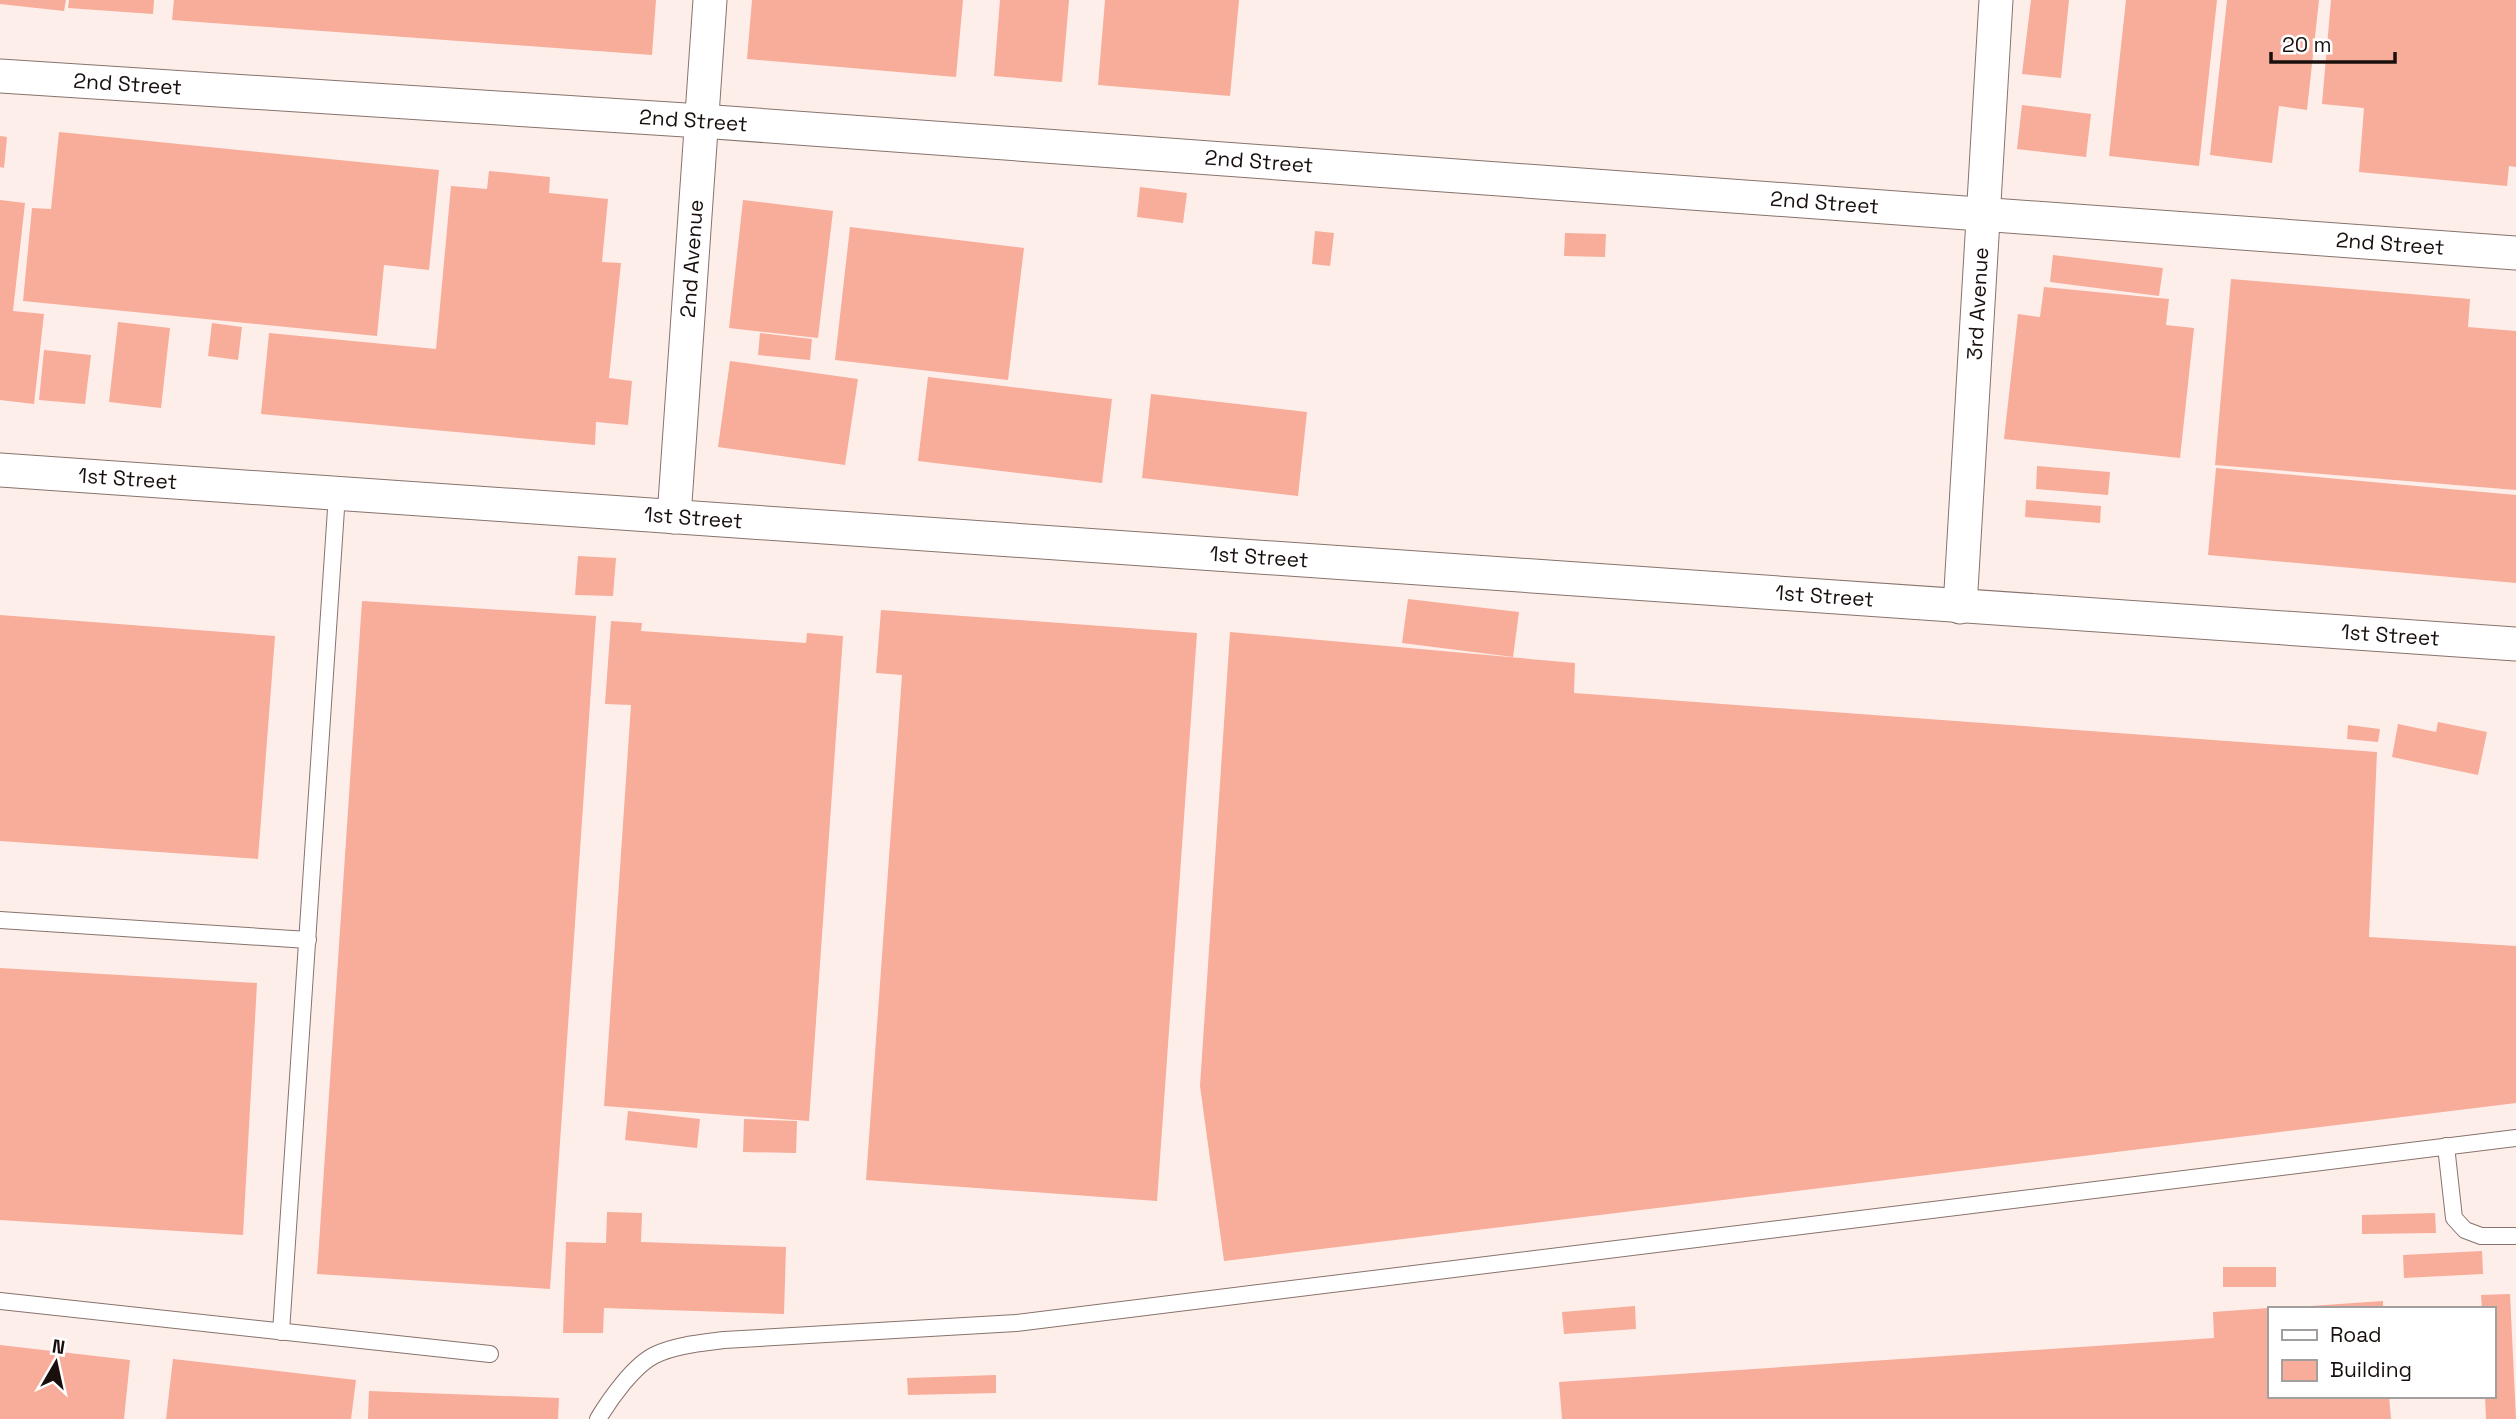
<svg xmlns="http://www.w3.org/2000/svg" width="2516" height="1419" font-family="'Space Grotesk',sans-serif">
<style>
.building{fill:#f8ac9a}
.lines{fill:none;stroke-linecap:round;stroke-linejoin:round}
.lane-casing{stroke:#88726c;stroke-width:18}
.street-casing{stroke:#88726c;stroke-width:35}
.lane{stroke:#fff;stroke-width:16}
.street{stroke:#fff;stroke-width:33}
.labels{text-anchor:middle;stroke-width:5;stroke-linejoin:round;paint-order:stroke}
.street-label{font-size:21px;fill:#19100e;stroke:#fff}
</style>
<rect width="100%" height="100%" fill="#feeeea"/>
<g class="building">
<polygon points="0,0 66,0 64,11 0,4"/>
<polygon points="69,0 154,0 153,14 68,8"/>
<polygon points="174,0 656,0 652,55 172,20"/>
<polygon points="752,0 963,0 956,77 747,59"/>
<polygon points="1000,0 1069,0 1062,82 994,76"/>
<polygon points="1105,0 1239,0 1230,96 1098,85"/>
<polygon points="2031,0 2069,0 2061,78 2022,74"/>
<polygon points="2126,0 2217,0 2199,166 2109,156"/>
<polygon points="2227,0 2319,0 2307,110 2279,106 2272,163 2210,155"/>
<polygon points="2331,0 2516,0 2516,167 2509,166 2507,186 2359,172 2364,108 2322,104"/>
<polygon points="2022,105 2091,114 2086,157 2017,149"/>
<polygon points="59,132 439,170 429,270 384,265 377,336 23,301 32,208 51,209"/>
<polygon points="0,136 7,137 4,168 0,167"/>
<polygon points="489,171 550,177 549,193 608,199 602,262 621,263 609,378 632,381 628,425 596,422 595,445 261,414 269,333 436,349 451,186 487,189"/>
<polygon points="1140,187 1187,193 1183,223 1137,217"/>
<polygon points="0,200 25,203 13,311 44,314 34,404 0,400"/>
<polygon points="743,200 833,211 818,338 729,328"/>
<polygon points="850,227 1024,248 1008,380 835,360"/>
<polygon points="1315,231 1334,233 1330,266 1312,264"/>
<polygon points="1565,233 1606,234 1605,257 1564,256"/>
<polygon points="2053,255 2163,268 2159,296 2050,282"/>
<polygon points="2231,279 2470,299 2468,327 2516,331 2516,490 2215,465"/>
<polygon points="2044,287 2169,299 2166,325 2194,328 2180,458 2004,439 2018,314 2040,317"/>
<polygon points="118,322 170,328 161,408 109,402"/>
<polygon points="212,323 242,327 238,360 208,356"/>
<polygon points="760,333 812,339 810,360 758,355"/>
<polygon points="44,350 91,355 85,404 39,400"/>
<polygon points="730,361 858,379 845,465 718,447"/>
<polygon points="928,377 1112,399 1102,483 918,461"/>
<polygon points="1151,394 1307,412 1298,496 1142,478"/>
<polygon points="2037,466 2110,472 2108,495 2036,489"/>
<polygon points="2216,468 2516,495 2516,583 2208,555"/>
<polygon points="2026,500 2101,506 2100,523 2025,517"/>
<polygon points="578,556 616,558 613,596 575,595"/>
<polygon points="1408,599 1519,612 1513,657 1402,643"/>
<polygon points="362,601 596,616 550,1289 317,1274"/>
<polygon points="881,610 1197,633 1157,1201 866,1180 902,675 876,673"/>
<polygon points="0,615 275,636 258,859 0,841"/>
<polygon points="611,621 642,623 641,631 806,643 807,633 843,636 809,1121 604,1106 631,705 605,704"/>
<polygon points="1230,632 1575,663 1574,693 2377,752 2369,937 2516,946 2516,1103 1224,1261 1200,1086"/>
<polygon points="2438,722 2487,732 2478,775 2392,757 2398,724 2436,732"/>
<polygon points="2348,725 2380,729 2378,742 2347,739"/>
<polygon points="0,968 257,983 243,1235 0,1220"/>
<polygon points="628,1111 700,1119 697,1148 625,1140"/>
<polygon points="744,1119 797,1121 796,1153 743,1152"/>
<polygon points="607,1212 642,1213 641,1242 786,1247 784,1314 604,1308 603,1333 563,1333 566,1242 606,1243"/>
<polygon points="2435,1213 2436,1233 2362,1234 2362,1215"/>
<polygon points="2482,1251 2483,1274 2404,1278 2403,1255"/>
<rect x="2223" y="1267" width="53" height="20"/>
<polygon points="2510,1294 2516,1419 2486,1419 2485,1396 2493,1396 2493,1309 2482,1309 2481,1295"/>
<polygon points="2383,1301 2383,1309 2296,1309 2296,1307"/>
<polygon points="1635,1306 1636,1329 1564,1334 1562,1312"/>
<polygon points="2269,1308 2269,1396 2389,1396 2391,1419 1562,1419 1559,1382 2214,1338 2213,1312"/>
<polygon points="0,1345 130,1360 124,1419 0,1419"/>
<polygon points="173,1359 356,1380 351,1419 166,1419"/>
<polygon points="996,1375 996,1393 908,1395 907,1378"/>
<polygon points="369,1391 559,1398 558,1419 368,1419"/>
</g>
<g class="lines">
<g class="lane-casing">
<g id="lane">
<polyline points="0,920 308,940"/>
<polyline points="2446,1146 2454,1218 2465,1230 2481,1236 2516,1236"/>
<polyline points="0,1301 490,1354"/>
<polyline points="281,1332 337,494"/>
<path d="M598 1419C610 1399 634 1365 655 1355 676 1345 702 1343 724 1340L1016 1323 2516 1138"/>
</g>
</g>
<g class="street-casing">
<g id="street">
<path id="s1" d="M0 76 701 121 2516 253"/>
<path id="s2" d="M0 470 2516 644"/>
<path id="s3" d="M674 517 710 0"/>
<path id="s4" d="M1960 607 1996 0"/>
</g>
</g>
<use href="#lane" class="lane"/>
<use href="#street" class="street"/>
</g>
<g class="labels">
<g class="street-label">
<text dy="7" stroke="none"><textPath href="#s1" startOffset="128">2nd Street</textPath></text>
<text dy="7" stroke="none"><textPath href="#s1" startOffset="695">2nd Street</textPath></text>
<text dy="7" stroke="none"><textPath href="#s1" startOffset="1262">2nd Street</textPath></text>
<text dy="7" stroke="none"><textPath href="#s1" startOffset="1829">2nd Street</textPath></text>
<text dy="7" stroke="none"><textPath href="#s1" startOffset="2396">2nd Street</textPath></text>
<text dy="7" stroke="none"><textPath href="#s3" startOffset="259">2nd Avenue</textPath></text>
<text dy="7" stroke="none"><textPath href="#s4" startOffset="304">3rd Avenue</textPath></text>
<text dy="7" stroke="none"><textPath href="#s2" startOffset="128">1st Street</textPath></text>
<text dy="7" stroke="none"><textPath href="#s2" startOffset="695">1st Street</textPath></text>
<text dy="7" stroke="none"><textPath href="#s2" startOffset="1262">1st Street</textPath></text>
<text dy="7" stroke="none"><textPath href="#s2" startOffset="1829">1st Street</textPath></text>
<text dy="7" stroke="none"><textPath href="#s2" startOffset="2396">1st Street</textPath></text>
</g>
</g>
<rect x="2268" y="1307" width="228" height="91" fill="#ffffff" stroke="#a39f9f" stroke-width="2"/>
<rect x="2282" y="1330" width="35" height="10" fill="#ffffff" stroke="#a39f9f" stroke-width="2"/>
<text x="2330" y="1342" font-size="21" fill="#19100e">Road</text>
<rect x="2282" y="1360" width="35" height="21" fill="#f8ac9a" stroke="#a39f9f" stroke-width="2"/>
<text x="2330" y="1377" font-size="21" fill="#19100e">Building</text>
<g transform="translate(56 1363) rotate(9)" stroke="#ffffff" stroke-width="5" paint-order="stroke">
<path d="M0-5L12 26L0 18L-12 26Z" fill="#19100e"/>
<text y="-10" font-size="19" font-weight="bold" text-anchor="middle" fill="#19100e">N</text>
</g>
<path d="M2271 52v10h124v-10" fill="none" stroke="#19100e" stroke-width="3.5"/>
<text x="2282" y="52" font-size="21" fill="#19100e" stroke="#ffffff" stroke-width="5" paint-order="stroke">20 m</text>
</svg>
